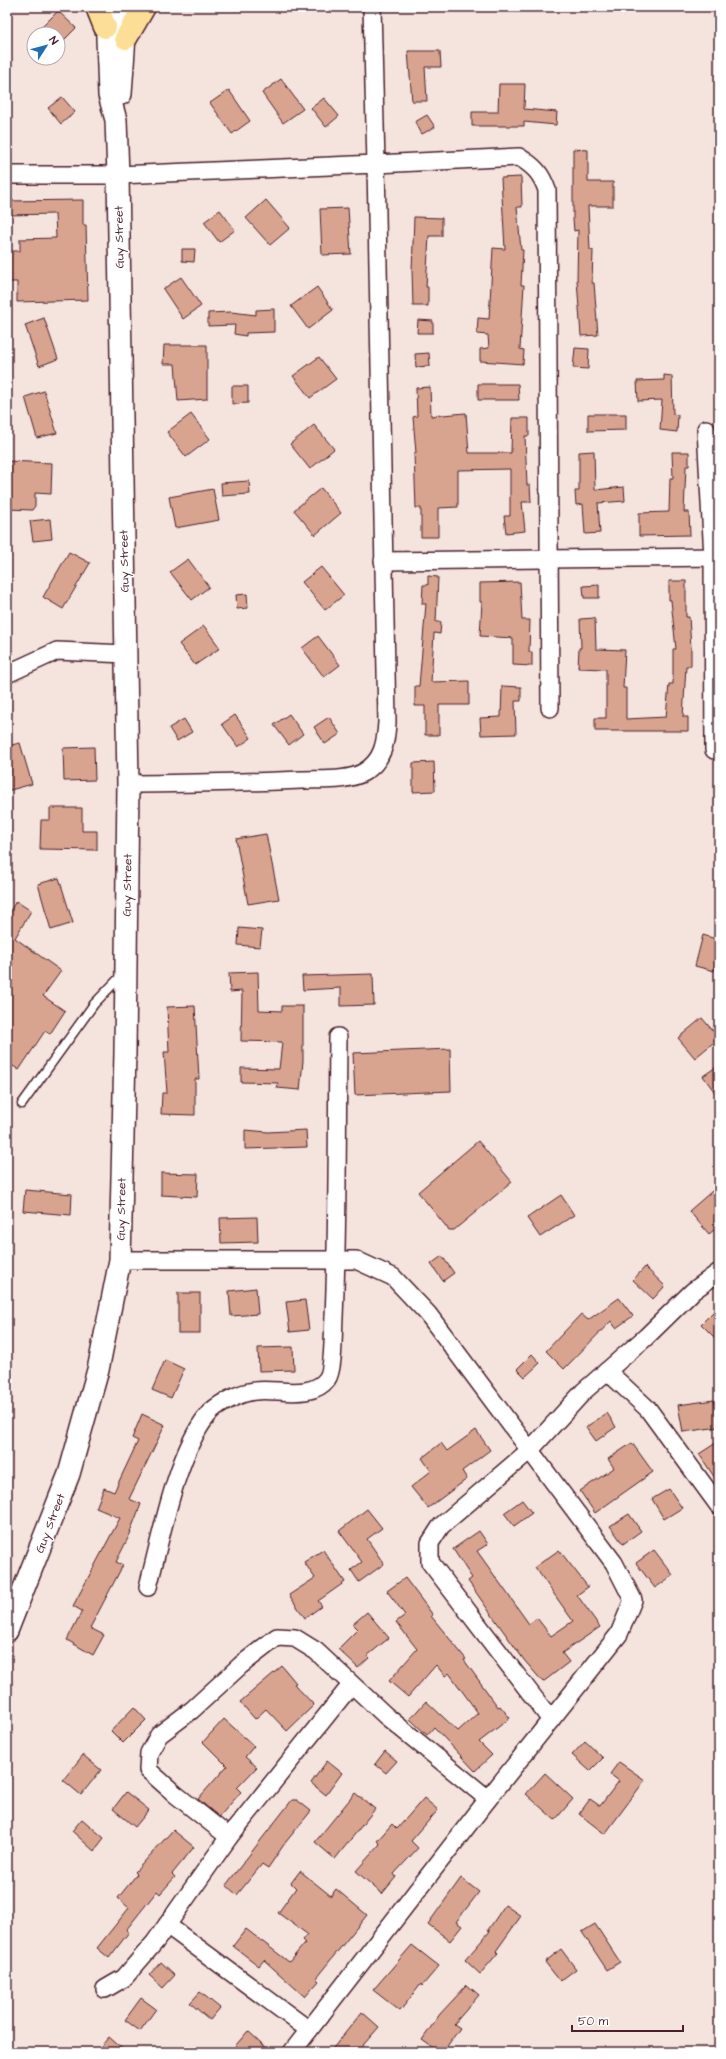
<svg xmlns="http://www.w3.org/2000/svg" width="726" height="2059" font-family="'Architects Daughter',sans-serif">
<style>
.building{fill:#d9a48f;stroke:#4a1f2b}
.lines{fill:none;stroke-linecap:round;stroke-linejoin:round}
.service-casing{stroke:#4a1f2b;stroke-width:11}
.minor-casing{stroke:#4a1f2b;stroke-width:20}
.tertiary-casing{stroke:#4a1f2b;stroke-width:24}
.trunk-casing{stroke:#4a1f2b;stroke-width:25}
.service{stroke:#fff;stroke-width:8}
.minor{stroke:#fff;stroke-width:17}
.tertiary{stroke:#fff;stroke-width:21}
.trunk{stroke:#fdde96;stroke-width:22}
.labels{text-anchor:middle;stroke-width:3;stroke-linejoin:round;paint-order:stroke}
.street-label{font-size:12px;fill:#4a1f2b;stroke:#fff}
</style>
<rect width="100%" height="100%" fill="#f4e4dd"/>
<filter id="ink" filterUnits="userSpaceOnUse"><feTurbulence type="fractalNoise" baseFrequency=".025" numOctaves="2"/><feDisplacementMap in="SourceGraphic" scale="8" xChannelSelector="R" yChannelSelector="G"/><feConvolveMatrix kernelMatrix="1 2 1 2 8 2 1 2 1" color-interpolation-filters="sRGB"/></filter>
<g filter="url(#ink)">
<g class="building">
<polygon points="58,11 76,28 58,46 58,34 35,34"/>
<polygon points="408,51 440,51 441,67 425,67 427,101 412,101"/>
<polygon points="281,79 303,109 283,123 262,93"/>
<polygon points="499,84 525,84 524,109 557,112 556,125 524,122 524,126 472,126 472,112 498,112"/>
<polygon points="229,90 250,121 232,134 210,103"/>
<polygon points="62,97 75,112 61,124 48,108"/>
<polygon points="324,98 339,116 326,127 311,108"/>
<polygon points="427,115 435,127 422,134 415,122"/>
<polygon points="573,149 588,150 588,182 613,182 613,206 588,206 590,250 593,250 592,283 594,283 598,335 581,336 577,280 578,230 574,231 573,219"/>
<polygon points="521,177 522,207 517,207 521,250 523,250 521,285 524,285 520,349 524,350 523,364 480,361 480,349 489,348 488,335 477,334 478,318 489,319 493,248 505,249 501,178"/>
<polygon points="83,200 83,225 86,225 88,300 17,302 17,282 7,282 7,251 20,251 20,239 56,238 55,214 7,215 7,201"/>
<polygon points="266,200 290,228 270,245 246,218"/>
<polygon points="348,208 351,254 322,255 320,209"/>
<polygon points="220,210 235,230 219,242 204,222"/>
<polygon points="414,217 442,218 442,236 429,236 426,287 428,287 428,306 413,306 412,270"/>
<polygon points="182,249 195,249 194,262 182,261"/>
<polygon points="181,277 201,306 183,319 163,289"/>
<polygon points="317,287 333,310 308,329 291,306"/>
<polygon points="274,309 274,332 246,333 246,336 234,334 235,325 208,326 208,313 231,312 256,315 256,310"/>
<polygon points="44,318 58,359 39,366 25,325"/>
<polygon points="418,320 433,321 433,333 417,333"/>
<polygon points="164,345 207,345 207,399 178,401 175,364 163,364"/>
<polygon points="575,348 589,349 588,369 573,368"/>
<polygon points="429,353 430,366 416,367 415,354"/>
<polygon points="319,357 336,379 310,398 293,376"/>
<polygon points="664,375 672,376 673,414 678,415 677,432 660,430 662,400 638,401 637,381 664,380"/>
<polygon points="478,384 518,384 519,400 478,400"/>
<polygon points="232,386 248,386 248,403 232,404"/>
<polygon points="430,387 431,416 466,413 469,453 511,453 512,418 529,418 529,436 525,436 527,485 530,485 531,502 522,502 525,531 506,533 504,516 510,516 510,469 458,470 458,507 438,508 438,537 421,537 421,508 416,508 414,453 416,453 413,417 417,416 416,388"/>
<polygon points="44,391 57,433 37,438 25,397"/>
<polygon points="191,414 210,439 186,457 167,432"/>
<polygon points="588,414 626,414 626,430 588,431"/>
<polygon points="314,425 334,449 310,469 290,444"/>
<polygon points="594,451 595,490 624,487 625,501 598,503 600,533 585,534 583,504 576,505 575,491 579,491 579,452"/>
<polygon points="672,452 689,452 689,466 686,466 684,512 689,512 690,535 639,536 639,513 669,512 670,478 673,478"/>
<polygon points="7,461 52,463 51,494 35,493 35,506 32,510 7,509"/>
<polygon points="249,481 250,494 222,496 221,483"/>
<polygon points="321,488 341,513 315,535 294,510"/>
<polygon points="213,489 219,520 175,528 169,497"/>
<polygon points="50,519 52,539 33,541 30,521"/>
<polygon points="69,552 90,563 63,609 43,597"/>
<polygon points="188,559 209,587 192,600 170,572"/>
<polygon points="321,567 344,595 325,610 302,582"/>
<polygon points="428,576 438,577 436,622 441,622 440,634 434,633 431,682 469,681 469,705 439,705 439,735 425,735 425,706 415,706 415,686 419,686 426,604 422,604 423,585 428,585"/>
<polygon points="669,581 686,581 686,617 689,617 691,648 691,666 686,666 683,717 688,717 688,731 595,731 595,718 606,718 606,669 578,668 579,648 581,648 580,619 595,618 596,649 625,650 623,688 626,688 626,719 666,717 669,684 673,684 673,649 676,649 671,600 669,600"/>
<polygon points="520,582 522,620 530,620 529,652 532,652 532,666 513,665 513,638 480,636 482,602 480,602 480,583"/>
<polygon points="599,585 599,598 584,598 583,586"/>
<polygon points="247,594 248,608 237,609 236,595"/>
<polygon points="204,626 220,648 195,665 179,644"/>
<polygon points="318,636 340,665 324,677 302,648"/>
<polygon points="502,686 521,687 521,701 515,701 516,734 481,735 480,718 501,717"/>
<polygon points="289,714 303,734 289,745 274,725"/>
<polygon points="235,715 251,738 238,747 222,724"/>
<polygon points="329,717 340,734 325,744 314,727"/>
<polygon points="184,719 192,732 177,741 169,728"/>
<polygon points="20,743 32,784 7,791 7,746"/>
<polygon points="94,747 95,780 64,781 63,748"/>
<polygon points="434,762 435,791 413,792 413,763"/>
<polygon points="50,808 82,808 82,831 97,831 97,850 40,849 41,820 50,820"/>
<polygon points="266,834 279,899 248,904 236,839"/>
<polygon points="59,878 73,923 51,930 38,884"/>
<polygon points="16,901 31,911 15,938 61,971 43,996 65,1011 50,1034 45,1031 19,1070 7,1062 7,916"/>
<polygon points="239,928 262,930 260,947 238,945"/>
<polygon points="703,935 719,940 719,950 714,971 695,966"/>
<polygon points="258,972 259,1010 282,1011 282,1006 303,1006 303,1061 300,1090 277,1088 278,1083 241,1082 241,1068 279,1069 282,1042 241,1041 242,991 230,992 229,973"/>
<polygon points="373,974 374,1005 341,1006 341,988 303,990 302,976"/>
<polygon points="195,1006 199,1079 195,1079 195,1115 161,1114 162,1093 167,1093 164,1052 169,1052 167,1007"/>
<polygon points="702,1018 719,1038 695,1058 678,1038"/>
<polygon points="450,1049 451,1091 355,1095 353,1053"/>
<polygon points="719,1065 719,1098 703,1076"/>
<polygon points="245,1130 268,1132 306,1130 307,1147 245,1149"/>
<polygon points="478,1141 512,1182 454,1230 449,1230 418,1192"/>
<polygon points="161,1173 198,1174 197,1197 161,1195"/>
<polygon points="719,1185 719,1226 709,1234 689,1211"/>
<polygon points="25,1190 72,1194 71,1215 23,1211"/>
<polygon points="561,1195 574,1215 540,1237 527,1218"/>
<polygon points="257,1217 258,1242 221,1243 220,1218"/>
<polygon points="442,1256 454,1273 443,1281 431,1264"/>
<polygon points="645,1267 665,1286 653,1299 633,1280"/>
<polygon points="256,1288 258,1314 231,1316 229,1291"/>
<rect x="178" y="1293" width="22" height="40"/>
<polygon points="619,1298 633,1316 616,1328 611,1321 564,1369 546,1351 581,1314 588,1320"/>
<polygon points="305,1300 309,1330 290,1332 286,1302"/>
<polygon points="719,1306 719,1342 701,1324"/>
<polygon points="293,1347 294,1370 259,1371 258,1348"/>
<polygon points="532,1354 540,1363 525,1377 517,1369"/>
<polygon points="165,1360 184,1369 171,1398 152,1390"/>
<polygon points="714,1400 719,1427 683,1432 678,1405"/>
<polygon points="607,1413 616,1427 596,1441 586,1427"/>
<polygon points="142,1414 165,1425 129,1499 141,1504 130,1532 131,1532 116,1562 123,1565 90,1628 104,1635 93,1655 67,1640 82,1611 73,1606 120,1518 96,1508 104,1488 114,1492 138,1441 132,1438"/>
<polygon points="476,1430 490,1450 462,1471 467,1479 428,1508 411,1487 431,1471 422,1458 441,1443 447,1451"/>
<polygon points="719,1441 719,1484 699,1454"/>
<polygon points="632,1443 653,1472 595,1513 580,1491 614,1468 608,1459"/>
<polygon points="669,1489 682,1508 664,1519 652,1499"/>
<polygon points="522,1500 532,1513 514,1526 504,1513"/>
<polygon points="367,1509 382,1528 367,1539 384,1564 359,1582 351,1570 362,1562 339,1531"/>
<polygon points="629,1514 641,1531 623,1544 610,1526"/>
<polygon points="479,1531 488,1544 477,1551 529,1624 537,1618 551,1636 573,1621 535,1567 559,1550 588,1587 577,1595 600,1627 562,1653 569,1662 543,1682 524,1660 489,1611 468,1581 472,1578 453,1549"/>
<polygon points="323,1550 345,1582 318,1601 322,1606 305,1618 289,1595 315,1578 304,1562"/>
<polygon points="654,1550 673,1575 655,1588 636,1563"/>
<polygon points="405,1578 433,1615 431,1616 466,1659 464,1660 498,1707 500,1706 510,1718 479,1742 492,1755 475,1771 434,1727 427,1735 410,1719 426,1701 458,1731 478,1713 449,1673 445,1676 436,1665 408,1697 389,1681 417,1649 396,1622 405,1615 387,1591"/>
<polygon points="367,1612 389,1638 367,1656 369,1658 358,1668 338,1649 358,1629 353,1624"/>
<polygon points="282,1666 296,1683 294,1684 314,1705 287,1731 266,1709 255,1719 240,1702"/>
<polygon points="134,1707 146,1720 123,1743 111,1731"/>
<polygon points="224,1719 254,1746 245,1757 257,1767 237,1788 241,1792 219,1817 198,1799 227,1766 203,1742"/>
<polygon points="585,1741 603,1758 590,1771 572,1755"/>
<polygon points="385,1751 397,1761 386,1773 375,1764"/>
<polygon points="83,1755 101,1770 81,1795 63,1780"/>
<polygon points="327,1761 342,1773 326,1795 311,1783"/>
<polygon points="619,1762 645,1780 605,1834 579,1814 590,1799 600,1806 619,1781 610,1774"/>
<polygon points="545,1773 573,1799 555,1820 526,1794"/>
<polygon points="126,1792 149,1810 135,1827 113,1809"/>
<polygon points="355,1793 375,1809 335,1859 315,1842"/>
<polygon points="424,1798 438,1810 411,1841 418,1848 394,1874 396,1877 382,1894 356,1871 380,1844 377,1841 392,1824 397,1829"/>
<polygon points="292,1800 297,1800 311,1811 285,1843 268,1868 262,1864 237,1895 226,1885"/>
<polygon points="82,1819 104,1838 94,1851 72,1831"/>
<polygon points="173,1830 194,1847 172,1874 175,1877 160,1894 157,1891 126,1930 129,1932 109,1958 97,1948 129,1908 118,1898 137,1874 135,1872"/>
<polygon points="300,1871 331,1896 336,1889 367,1915 316,1978 319,1981 305,1997 264,1960 259,1966 233,1946 246,1929 289,1962 305,1943 302,1940 307,1934 278,1913 296,1888 291,1883"/>
<polygon points="461,1878 479,1892 456,1922 462,1926 450,1941 428,1924"/>
<polygon points="505,1905 521,1916 496,1951 498,1953 480,1974 465,1960 490,1931 488,1930"/>
<polygon points="595,1924 620,1962 607,1970 582,1932"/>
<polygon points="412,1945 439,1966 422,1986 421,1984 400,2011 373,1990"/>
<polygon points="561,1949 576,1969 560,1981 545,1962"/>
<polygon points="161,1962 175,1975 163,1988 149,1975"/>
<polygon points="467,1985 479,1995 454,2024 460,2028 443,2052 439,2052 422,2040 440,2014"/>
<polygon points="200,1992 220,2008 210,2020 190,2003"/>
<polygon points="141,1998 156,2009 140,2031 125,2020"/>
<polygon points="362,2012 379,2027 357,2052 330,2052"/>
<polygon points="248,2031 271,2052 230,2052"/>
<polygon points="109,2037 126,2052 96,2052"/>
</g>
<g class="lines">
<g class="service-casing">
<polyline id="service" points="22,1104 94,1004 122,975"/>
</g>
<g class="minor-casing">
<g id="minor">
<path d="M372 7 376 164 519 157C534 166 541 173 547 190L550 708"/>
<path d="M7 175H118L376 164 387 722C386 742 383 761 364 772 347 782 320 779 301 780 244 783 186 783 128 784"/>
<polyline points="706,429 713,557 714,750"/>
<polyline points="383,561 719,557"/>
<polyline points="7,674 57,651 126,654"/>
<polyline points="120,1260 356,1260 393,1277 428,1314 614,1563 633,1600 619,1634 488,1799 292,2052"/>
<polyline points="607,1371 646,1337 693,1291 719,1272"/>
<path d="M148 1587C161 1538 176 1455 207 1416 215 1405 241 1392 255 1391 277 1388 312 1400 327 1379 334 1370 333 1330 334 1317 338 1224 337 1130 338 1037"/>
<polyline points="551,1720 430,1562 430,1543 441,1526 530,1450 584,1391 607,1371 648,1409 719,1506"/>
<polyline points="229,1837 175,1794 148,1770 149,1753 159,1735 192,1710 241,1665 277,1637 295,1638 316,1651 386,1716 488,1799"/>
<polyline points="167,1925 309,2030"/>
<polyline points="105,1989 124,1978 155,1942 229,1837 351,1685"/>
</g>
</g>
<g class="tertiary-casing">
<g id="tertiary">
<polyline points="121,94 127,7"/>
<polyline points="7,1631 69,1474 98,1370 120,1260 125,1053 128,784 118,175 116,120 109,95 106,9"/>
</g>
</g>
<g class="trunk-casing">
<g id="trunk">
<polyline points="97,7 105,27"/>
<polyline points="126,38 144,7"/>
</g>
</g>
<use href="#service" class="service"/>
<use href="#minor" class="minor"/>
<use href="#tertiary" class="tertiary"/>
<use href="#trunk" class="trunk"/>
</g>
</g>
<g class="labels">
<g class="street-label">
<text transform="translate(119 237) rotate(-91)" y="4">Guy Street</text>
<text transform="translate(124 561) rotate(-91)" y="4">Guy Street</text>
<text transform="translate(127 885) rotate(-89)" y="4">Guy Street</text>
<text transform="translate(121 1209) rotate(-89)" y="4">Guy Street</text>
<text transform="translate(50 1523) rotate(-69)" y="4">Guy Street</text>
</g>
</g>
<rect width="726" height="2059" fill="none" stroke="#fff" stroke-width="24"/>
<rect x="12" y="12" width="702" height="2035" fill="none" stroke="#4a1f2b" stroke-width="1.5" filter="url(#ink)"/>
<g transform="translate(46 46) rotate(54)"><circle r="19" fill="#ffffff" stroke="#b7a5aa"/>
<path d="M0-3L7 15L0 10L-7 15Z" fill="#1f6fb2"/>
<text y="-6" font-size="11" font-weight="bold" text-anchor="middle" fill="#4a1f2b">N</text>
</g>
<path d="M572 2025v6h111v-6" fill="none" stroke="#4a1f2b" stroke-width="2"/>
<text x="578" y="2025" font-size="12" fill="#4a1f2b" stroke="#ffffff" stroke-width="3" paint-order="stroke">50 m</text>
</svg>
